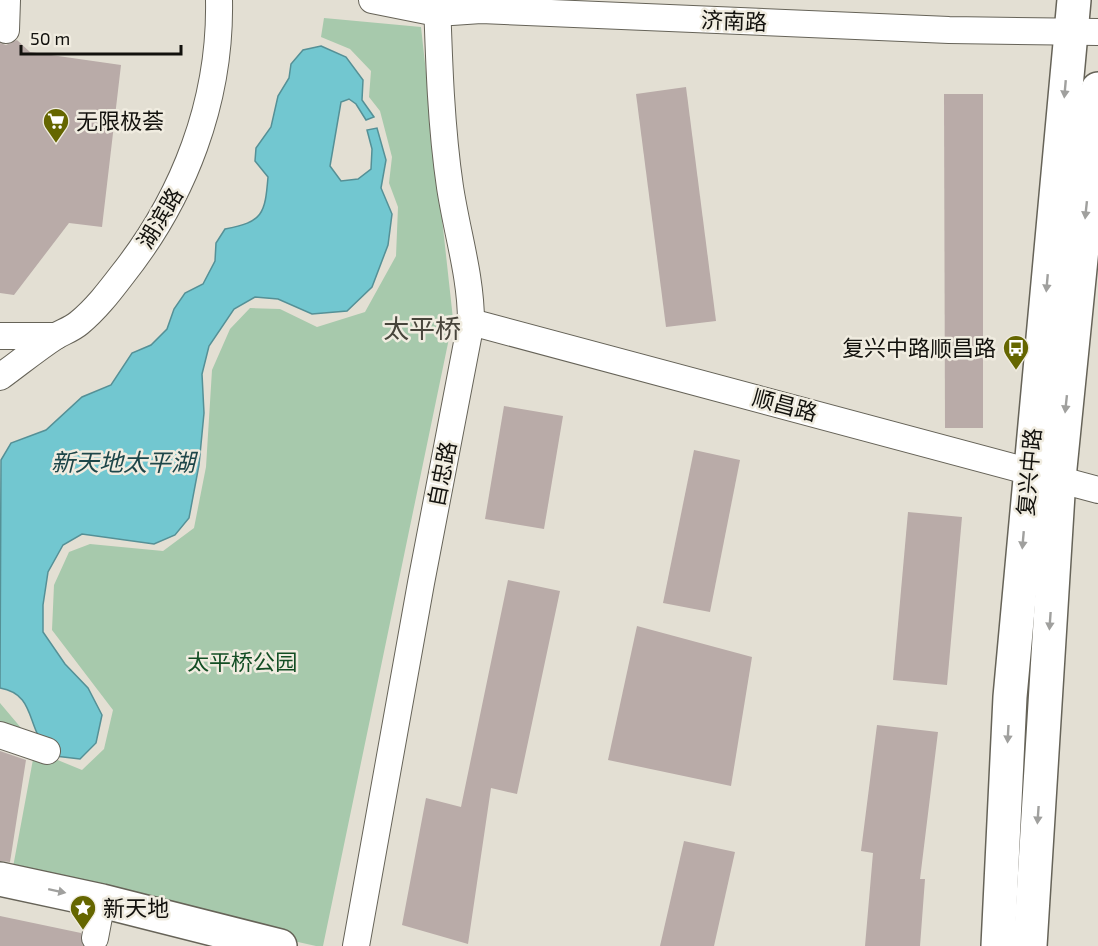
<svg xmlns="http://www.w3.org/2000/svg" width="1098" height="946" font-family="'Exo 2','Noto Sans SC',sans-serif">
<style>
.green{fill:#a7c9ac}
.water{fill:#72c7d0;stroke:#559096;stroke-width:1.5}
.building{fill:#b9aba8}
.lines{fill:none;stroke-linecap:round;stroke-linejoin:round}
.street-casing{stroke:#666358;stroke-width:28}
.secondary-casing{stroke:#666358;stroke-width:36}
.street{stroke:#fff;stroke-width:26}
.secondary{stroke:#fff;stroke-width:33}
.oneway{fill:#a0a09e}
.labels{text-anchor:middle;stroke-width:5;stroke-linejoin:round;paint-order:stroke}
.street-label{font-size:22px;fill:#12110d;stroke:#f0ece0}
.poi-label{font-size:22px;fill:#12110d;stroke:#f0ece0;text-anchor:start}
.park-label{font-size:22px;fill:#124d23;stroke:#f0ece0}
.water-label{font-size:24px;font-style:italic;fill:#1d4649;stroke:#f0ece0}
.quarter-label{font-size:26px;fill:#48453b;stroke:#f0ece0}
</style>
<rect width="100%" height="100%" fill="#e3dfd3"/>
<polygon class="green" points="324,18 421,27 453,319 323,946 316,946 11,878 34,754 0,746 0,703 43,754 82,770 104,749 113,710 52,630 54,585 69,552 90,544 163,551 194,528 206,467 212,370 230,329 250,308 280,309 317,327 365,312 396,256 398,207 389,183 392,157 380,111 369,97 371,71 350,49 321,37"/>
<path class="water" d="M321 46 346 57 363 80 362 100 374 117 366 120 356 104 349 99 341 102 330 166 341 181 358 179 371 169 372 149 367 130 377 128 386 160 381 188 392 214 388 245 372 287 347 311 312 314 278 299 255 297 234 309 209 346 202 374 204 413 199 465 189 518 175 535 154 544 82 534 63 545 48 572 43 605V632L65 664 88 688 102 715 96 743 80 759 55 756C49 749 41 742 37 733 28 713 28 693 0 688L1 460 11 443 46 430 82 397 111 385 132 353 151 345 167 329 174 309 185 293 203 284 215 261 216 243 225 229C263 222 265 214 268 177L255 161 256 148 271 127 278 96 289 78 291 64 303 50Z"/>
<g class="building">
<polygon points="17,40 30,52 121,65 102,227 69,223 14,295 0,293 0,43 6,45"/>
<polygon points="686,87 716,321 666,327 636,94"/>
<polygon points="944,94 983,94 983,428 945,428"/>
<polygon points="504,406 563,416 544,529 485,519"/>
<polygon points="694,450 740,460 710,612 663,603"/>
<polygon points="908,512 962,517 947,685 893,680"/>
<polygon points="508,580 560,591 517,794 491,788 468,944 402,925 426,798 461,807"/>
<polygon points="637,626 752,657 731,786 608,760"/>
<polygon points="877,725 938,732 920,879 925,879 920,946 865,946 873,853 861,851"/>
<polygon points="0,751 26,760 10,862 0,861"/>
<polygon points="684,841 735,852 714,946 660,946"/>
<polygon points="0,916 81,933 83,946 0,946"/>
</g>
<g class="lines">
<g class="street-casing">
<g id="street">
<polyline points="372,0 437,13 481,10 949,30 1098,32"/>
<polyline points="6,30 7,0"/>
<polyline points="471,322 1098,490"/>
<polyline points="0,336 56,336"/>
<path d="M0 377C18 364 36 349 56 336 63 332 72 329 79 323 96 309 109 292 122 275 184 197 221 101 219 0"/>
<polyline points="0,735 47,751"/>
<polyline points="95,938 102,901"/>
<path d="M356 946 421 583 471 322C471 276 457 233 450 187 441 126 439 62 437 0"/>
</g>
</g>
<g class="secondary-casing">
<g id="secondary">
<polyline points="0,879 102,901 280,946"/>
<polyline points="998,946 1010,697 1074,0"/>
<polyline points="1030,946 1059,478 1098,89"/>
</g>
</g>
<use href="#street" class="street"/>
<use href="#secondary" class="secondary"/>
</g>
<defs><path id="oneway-solid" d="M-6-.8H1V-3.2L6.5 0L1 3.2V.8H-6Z" transform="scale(1.5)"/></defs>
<g class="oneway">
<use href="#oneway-solid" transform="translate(1065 89) rotate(95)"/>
<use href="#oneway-solid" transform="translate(1086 210) rotate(96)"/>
<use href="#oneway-solid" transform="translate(1047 283) rotate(95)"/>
<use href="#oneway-solid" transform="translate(1066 404) rotate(96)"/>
<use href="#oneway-solid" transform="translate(1023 540) rotate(95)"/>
<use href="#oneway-solid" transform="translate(1050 621) rotate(94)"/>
<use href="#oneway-solid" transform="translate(1008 734) rotate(93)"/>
<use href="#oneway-solid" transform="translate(1038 815) rotate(94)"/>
<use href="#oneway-solid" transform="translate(57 891) rotate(12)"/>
</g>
<defs>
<g id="supermarket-pin" transform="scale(1.35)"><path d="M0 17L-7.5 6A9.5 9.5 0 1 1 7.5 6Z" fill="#656600" stroke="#f0ece0"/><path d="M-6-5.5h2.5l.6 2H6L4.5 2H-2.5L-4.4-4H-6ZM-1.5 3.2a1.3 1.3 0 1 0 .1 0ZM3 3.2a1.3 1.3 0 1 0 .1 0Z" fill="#fff"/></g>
<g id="bus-pin" transform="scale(1.35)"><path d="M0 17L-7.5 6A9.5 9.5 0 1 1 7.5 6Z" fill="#656600" stroke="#f0ece0"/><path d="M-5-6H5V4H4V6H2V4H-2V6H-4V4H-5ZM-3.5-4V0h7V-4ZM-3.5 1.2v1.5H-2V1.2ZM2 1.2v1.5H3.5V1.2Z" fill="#fff"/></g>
<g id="sight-pin" transform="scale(1.35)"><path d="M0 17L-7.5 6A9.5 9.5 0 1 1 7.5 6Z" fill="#656600" stroke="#f0ece0"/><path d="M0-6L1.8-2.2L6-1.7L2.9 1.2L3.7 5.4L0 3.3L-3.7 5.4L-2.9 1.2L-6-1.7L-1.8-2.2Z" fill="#fff"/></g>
</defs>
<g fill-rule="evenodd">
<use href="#supermarket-pin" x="56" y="121"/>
<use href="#bus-pin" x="1016" y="348"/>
<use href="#sight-pin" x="83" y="908"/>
</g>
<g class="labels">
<g class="street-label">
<text transform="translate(734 21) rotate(2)" y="8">济南路</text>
<text transform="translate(160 218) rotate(-59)" y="8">湖滨路</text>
<text transform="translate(785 405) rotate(15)" y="8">顺昌路</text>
<text transform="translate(1029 472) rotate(-85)" y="8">复兴中路</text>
<text transform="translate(442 474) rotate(-79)" y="8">自忠路</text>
</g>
<g class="poi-label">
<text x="76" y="129">无限极荟</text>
<text x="996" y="356" text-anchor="end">复兴中路顺昌路</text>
<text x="103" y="916">新天地</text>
</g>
<g class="park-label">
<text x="242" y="670">太平桥公园</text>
</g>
<g class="water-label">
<text x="123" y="471">新天地太平湖</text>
</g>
<g class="quarter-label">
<text x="422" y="338">太平桥</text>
</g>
</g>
<path d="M21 45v9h160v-9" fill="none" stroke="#12110d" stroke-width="3"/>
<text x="30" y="45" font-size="18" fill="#12110d" stroke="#f0ece0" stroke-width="4.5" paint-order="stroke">50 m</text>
</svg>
